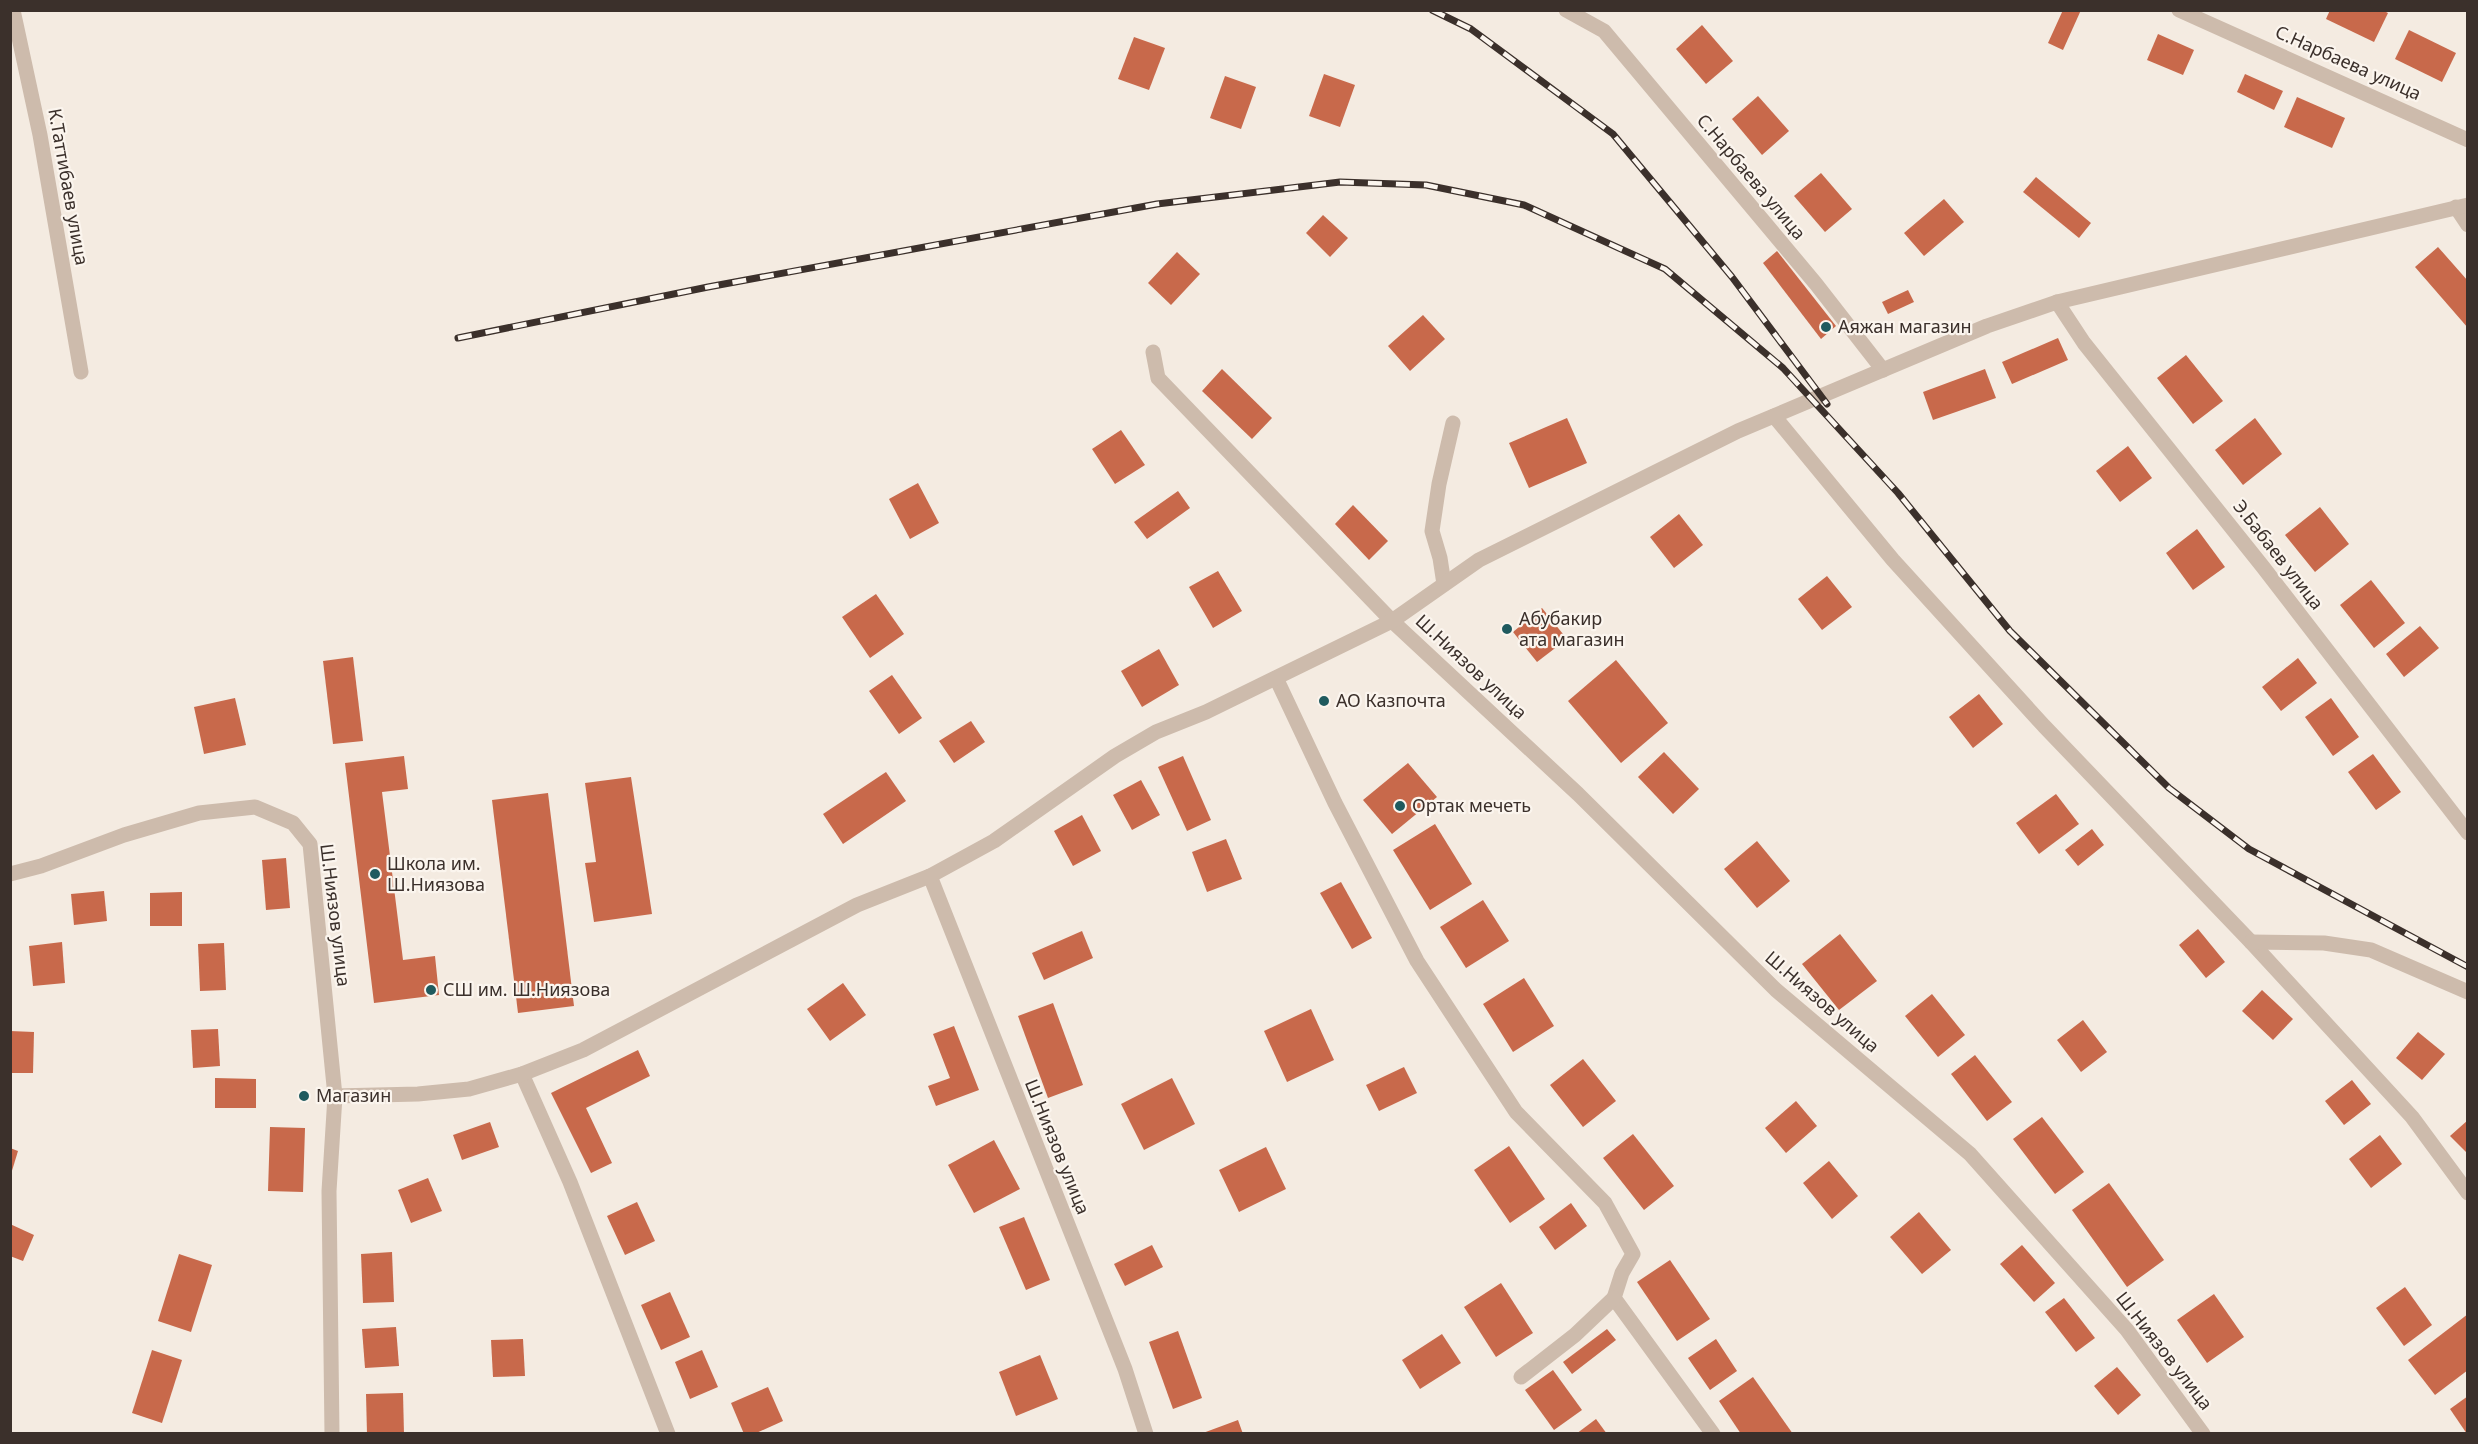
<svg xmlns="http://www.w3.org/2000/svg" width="2478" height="1444" font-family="'Noto Sans',sans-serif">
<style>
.building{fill:#c8694b}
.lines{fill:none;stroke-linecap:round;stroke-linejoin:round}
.minor{stroke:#cdbbac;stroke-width:15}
.rail-casing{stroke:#3b302b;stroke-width:7}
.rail{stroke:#fbf5ee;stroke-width:4.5;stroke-dasharray:14;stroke-linecap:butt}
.poi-dot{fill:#1f5a5e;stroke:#fbf5ee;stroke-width:2}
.labels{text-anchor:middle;stroke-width:4.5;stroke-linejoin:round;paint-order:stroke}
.street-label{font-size:18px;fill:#3b302b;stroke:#fbf5ee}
.poi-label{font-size:18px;fill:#3b302b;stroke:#fbf5ee;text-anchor:start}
</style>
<rect width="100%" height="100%" fill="#f4ebe1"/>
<g class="building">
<polygon points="2063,10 2081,10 2063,50 2048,43"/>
<polygon points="2330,10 2382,10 2388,13 2374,42 2326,19"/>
<polygon points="1702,25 1733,61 1706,84 1676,49"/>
<polygon points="2409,30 2456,53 2442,82 2395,59"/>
<polygon points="2158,34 2194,50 2183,75 2147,60"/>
<polygon points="1134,37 1165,48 1149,90 1118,79"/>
<polygon points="1324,74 1355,85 1340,127 1309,116"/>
<polygon points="2245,74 2283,91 2274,110 2237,92"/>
<polygon points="1225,76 1256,87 1241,129 1210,118"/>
<polygon points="1758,96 1789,131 1762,155 1732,119"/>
<polygon points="2297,97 2345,118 2332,148 2284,127"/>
<polygon points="1821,173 1852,209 1825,232 1794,196"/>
<polygon points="2036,177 2091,223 2079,238 2023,192"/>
<polygon points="1944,199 1964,222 1924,256 1904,233"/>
<polygon points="1323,215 1348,238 1330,257 1306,233"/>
<polygon points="2438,247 2468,281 2468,328 2415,267"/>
<polygon points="1777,251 1836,326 1821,339 1763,263"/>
<polygon points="1177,252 1200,274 1171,305 1148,283"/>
<polygon points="1908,290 1914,302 1888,314 1882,302"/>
<polygon points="1423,315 1445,339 1410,371 1388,346"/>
<polygon points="2058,338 2068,360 2012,384 2002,362"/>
<polygon points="2186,355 2223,401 2193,424 2157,378"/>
<polygon points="1222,369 1272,418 1252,439 1202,391"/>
<polygon points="1985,369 1996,398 1933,420 1923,392"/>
<polygon points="1567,418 1587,463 1529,488 1509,443"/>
<polygon points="2255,418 2282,454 2243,485 2215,450"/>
<polygon points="1121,430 1145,465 1115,484 1092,449"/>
<polygon points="2128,446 2152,478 2120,502 2096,471"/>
<polygon points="918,483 939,523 910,539 889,499"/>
<polygon points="1178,491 1190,508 1147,539 1134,522"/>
<polygon points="1353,505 1388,541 1369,560 1335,524"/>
<polygon points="2320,507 2349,544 2315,572 2285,535"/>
<polygon points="1679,514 1703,545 1674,568 1650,537"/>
<polygon points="2197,529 2225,567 2193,590 2166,553"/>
<polygon points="1218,571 1242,611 1213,628 1189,587"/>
<polygon points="1827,576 1852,607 1822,630 1798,599"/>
<polygon points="2371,580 2405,623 2374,648 2340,605"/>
<polygon points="876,594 904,634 870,658 842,617"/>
<polygon points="1542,608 1567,639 1537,662 1513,632"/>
<polygon points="2420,626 2439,648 2404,677 2386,654"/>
<polygon points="1159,649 1179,685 1142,707 1121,671"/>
<polygon points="353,657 363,741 333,744 323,661"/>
<polygon points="2298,658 2317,683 2281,711 2262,687"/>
<polygon points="1616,660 1668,723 1621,763 1568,701"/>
<polygon points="892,675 922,718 899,734 869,691"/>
<polygon points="1979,694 2003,724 1973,748 1949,717"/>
<polygon points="235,698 246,745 204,754 194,707"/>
<polygon points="2331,698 2359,737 2333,756 2305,717"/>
<polygon points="971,721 985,742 954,763 939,741"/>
<polygon points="1664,752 1699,789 1673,814 1638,777"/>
<polygon points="2373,754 2401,792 2376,810 2348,772"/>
<polygon points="404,756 408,789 382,792 403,960 435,956 439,995 374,1003 345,763"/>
<polygon points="1183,756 1211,820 1187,831 1158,767"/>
<polygon points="1408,763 1437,797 1392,834 1363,800"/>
<polygon points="886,772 906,801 843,844 823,814"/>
<polygon points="631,777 652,914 594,922 585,863 596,862 585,783"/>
<polygon points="1141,780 1160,815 1132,830 1113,795"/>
<polygon points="548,793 574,1006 518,1013 492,800"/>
<polygon points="2056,794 2079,824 2039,854 2016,823"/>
<polygon points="1082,815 1101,851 1073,866 1054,831"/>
<polygon points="1435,824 1472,884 1430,910 1393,850"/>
<polygon points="2092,829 2104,845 2078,866 2065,850"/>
<polygon points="1226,839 1242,879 1207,892 1192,852"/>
<polygon points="1757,841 1790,881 1757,908 1724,869"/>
<polygon points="286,858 290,908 266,910 262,860"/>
<polygon points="1341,882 1372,938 1352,949 1320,893"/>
<polygon points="104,891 107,921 74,925 71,894"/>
<polygon points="182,892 182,926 150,926 150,893"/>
<polygon points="1483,900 1509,941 1466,968 1440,927"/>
<polygon points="2198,929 2225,962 2206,978 2179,945"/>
<polygon points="1082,931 1093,958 1044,980 1032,953"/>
<polygon points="1840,934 1877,981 1839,1010 1802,964"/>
<polygon points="62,942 65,983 33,986 29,946"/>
<polygon points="224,943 226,990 200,991 198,944"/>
<polygon points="1524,978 1554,1026 1513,1052 1483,1004"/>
<polygon points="843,983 866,1015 830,1041 807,1009"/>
<polygon points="2262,990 2293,1019 2273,1040 2242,1011"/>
<polygon points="1932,994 1965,1035 1938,1057 1905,1016"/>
<polygon points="1053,1003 1083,1085 1048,1098 1018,1016"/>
<polygon points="1311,1009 1334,1060 1287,1082 1264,1031"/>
<polygon points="2083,1020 2107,1052 2081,1072 2057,1040"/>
<polygon points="954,1026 979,1090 936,1106 928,1086 950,1078 933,1034"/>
<polygon points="218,1029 220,1066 193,1068 191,1030"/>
<polygon points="10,1031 34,1032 33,1073 10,1073"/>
<polygon points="2418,1032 2445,1054 2422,1080 2396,1058"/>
<polygon points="638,1050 650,1076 586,1108 612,1163 591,1173 551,1093"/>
<polygon points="1975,1055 2012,1102 1987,1121 1951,1074"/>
<polygon points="1583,1059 1616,1101 1583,1127 1550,1085"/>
<polygon points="1404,1067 1417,1093 1379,1111 1366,1085"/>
<polygon points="215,1078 256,1079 256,1108 215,1108"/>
<polygon points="1172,1078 1195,1124 1144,1150 1121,1104"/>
<polygon points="2352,1080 2371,1104 2344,1125 2325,1101"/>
<polygon points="1796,1101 1817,1126 1786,1153 1765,1128"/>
<polygon points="2042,1117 2084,1172 2055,1194 2013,1139"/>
<polygon points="2468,1120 2468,1154 2450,1136"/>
<polygon points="490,1122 499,1147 462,1160 453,1135"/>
<polygon points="270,1127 305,1128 303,1192 268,1191"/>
<polygon points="1633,1134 1674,1186 1644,1210 1603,1158"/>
<polygon points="2380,1135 2402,1164 2371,1188 2349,1159"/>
<polygon points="994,1140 1020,1189 974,1213 948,1165"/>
<polygon points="1509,1146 1545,1199 1510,1223 1474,1170"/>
<polygon points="1266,1147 1286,1189 1239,1212 1219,1170"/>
<polygon points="10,1148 18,1151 11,1174 10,1174"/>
<polygon points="1829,1161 1858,1196 1832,1219 1803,1183"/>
<polygon points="428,1178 442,1211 411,1223 398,1190"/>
<polygon points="2109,1183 2164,1260 2127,1287 2072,1210"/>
<polygon points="637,1202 655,1241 625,1255 607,1216"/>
<polygon points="1571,1203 1587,1226 1555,1250 1539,1227"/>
<polygon points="1919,1212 1951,1250 1922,1274 1890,1237"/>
<polygon points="1024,1217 1050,1280 1026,1290 999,1227"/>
<polygon points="10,1224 34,1235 23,1261 10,1256"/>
<polygon points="1152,1245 1163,1267 1125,1286 1114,1264"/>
<polygon points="2022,1245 2055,1283 2034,1302 2000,1264"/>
<polygon points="392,1252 394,1302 363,1303 361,1254"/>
<polygon points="179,1254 212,1265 191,1332 158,1321"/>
<polygon points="1670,1260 1710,1319 1677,1341 1637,1282"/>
<polygon points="1501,1283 1533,1333 1496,1357 1464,1307"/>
<polygon points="2405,1287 2432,1325 2404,1346 2376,1308"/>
<polygon points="670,1292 690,1337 661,1350 641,1305"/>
<polygon points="2214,1294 2244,1337 2207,1363 2177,1320"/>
<polygon points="2064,1298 2095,1338 2076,1352 2045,1312"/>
<polygon points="2468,1314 2468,1370 2435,1395 2408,1360"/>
<polygon points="396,1327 399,1366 365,1368 362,1329"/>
<polygon points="1607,1329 1616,1340 1572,1374 1563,1362"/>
<polygon points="1178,1331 1202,1398 1173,1409 1149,1342"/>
<polygon points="1442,1334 1461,1363 1420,1389 1402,1360"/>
<polygon points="523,1339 525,1376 493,1377 491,1340"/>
<polygon points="1716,1339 1737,1371 1710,1390 1688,1358"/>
<polygon points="152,1350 182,1360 162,1423 132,1413"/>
<polygon points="702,1350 718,1387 690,1399 675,1362"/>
<polygon points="1040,1355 1058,1399 1016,1416 999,1372"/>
<polygon points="2117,1367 2141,1395 2118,1415 2094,1386"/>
<polygon points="1553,1370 1582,1410 1554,1430 1525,1390"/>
<polygon points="1753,1377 1793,1434 1741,1434 1719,1401"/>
<polygon points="768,1387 783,1421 754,1434 744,1434 731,1403"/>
<polygon points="403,1393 404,1434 367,1434 366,1394"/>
<polygon points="2468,1396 2468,1434 2467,1434 2450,1409"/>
<polygon points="1596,1419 1607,1434 1576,1434"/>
<polygon points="1238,1420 1243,1434 1203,1434 1203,1433"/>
</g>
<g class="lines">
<g class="minor">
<polyline points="13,10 40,135 81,372"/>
<polyline points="1566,10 1604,31 1816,284 1883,370"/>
<polyline points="2179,10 2468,140"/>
<polyline points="2456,207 2468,225"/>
<polyline points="2057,302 2084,343 2263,567 2468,833"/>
<polyline points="1153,352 1158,378 1392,621 1578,794 1776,990 1970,1154 2127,1330 2203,1434"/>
<polyline points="1774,416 1893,560 2044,726 2251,942 2412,1117 2468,1193"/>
<polyline points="1444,584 1440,558 1432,531 1439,484 1453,423"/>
<polyline points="1276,678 1335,803 1417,961 1516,1112 1605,1203 1633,1254 1622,1273 1614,1298 1713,1434"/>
<polyline points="10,874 41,866 124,835 199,813 255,807 293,823 310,844 335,1096 329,1191 332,1434"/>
<polyline points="930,876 1125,1369 1146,1434"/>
<polyline points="2251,942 2324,943 2371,950 2468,992"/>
<polyline points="522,1074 570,1182 668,1434"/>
<polyline points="335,1096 418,1094 469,1089 522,1074 583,1050 857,905 930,876 994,841 1115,756 1156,732 1206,712 1392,621 1479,560 1738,431 1987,326 2057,302 2468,205"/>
<polyline points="1521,1377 1575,1335 1614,1298"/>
</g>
<g class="rail-casing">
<g id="rail">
<polyline points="1432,10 1471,29 1613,134 1732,277 1827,404"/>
<polyline points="458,338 708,287 1157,204 1340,182 1426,185 1524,205 1665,269 1783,368 1898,493 2010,631 2169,788 2249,849 2468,967"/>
</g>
</g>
<use href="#rail" class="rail"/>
</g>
<g class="poi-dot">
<circle cx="1826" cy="327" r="6"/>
<circle cx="1507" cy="629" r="6"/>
<circle cx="1324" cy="701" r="6"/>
<circle cx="1400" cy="806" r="6"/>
<circle cx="375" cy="874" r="6"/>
<circle cx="431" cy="990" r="6"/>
<circle cx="304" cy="1096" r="6"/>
</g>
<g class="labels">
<g class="street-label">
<text transform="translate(2348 63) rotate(24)" y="6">С.Нарбаева улица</text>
<text transform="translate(1751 177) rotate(50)" y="6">С.Нарбаева улица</text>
<text transform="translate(68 187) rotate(80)" y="6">К.Таттибаев улица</text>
<text transform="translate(2278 555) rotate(52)" y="6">Э.Бабаев улица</text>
<text transform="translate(1471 667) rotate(43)" y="6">Ш.Ниязов улица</text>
<text transform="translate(335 915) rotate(83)" y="6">Ш.Ниязов улица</text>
<text transform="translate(1822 1002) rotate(41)" y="6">Ш.Ниязов улица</text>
<text transform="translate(1057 1147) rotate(68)" y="6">Ш.Ниязов улица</text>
<text transform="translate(2164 1351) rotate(52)" y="6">Ш.Ниязов улица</text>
</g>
<g class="poi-label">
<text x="1838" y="333">Аяжан магазин</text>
<text x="1519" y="625">Абубакир<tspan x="1519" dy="21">ата магазин</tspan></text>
<text x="1336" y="707">АО Казпочта</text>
<text x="1412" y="812">Ортак мечеть</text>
<text x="387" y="870">Школа им.<tspan x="387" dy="21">Ш.Ниязова</tspan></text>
<text x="443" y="996">СШ им. Ш.Ниязова</text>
<text x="316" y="1102">Магазин</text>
</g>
</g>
<rect width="2478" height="1444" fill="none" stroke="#3b302b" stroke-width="24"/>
</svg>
